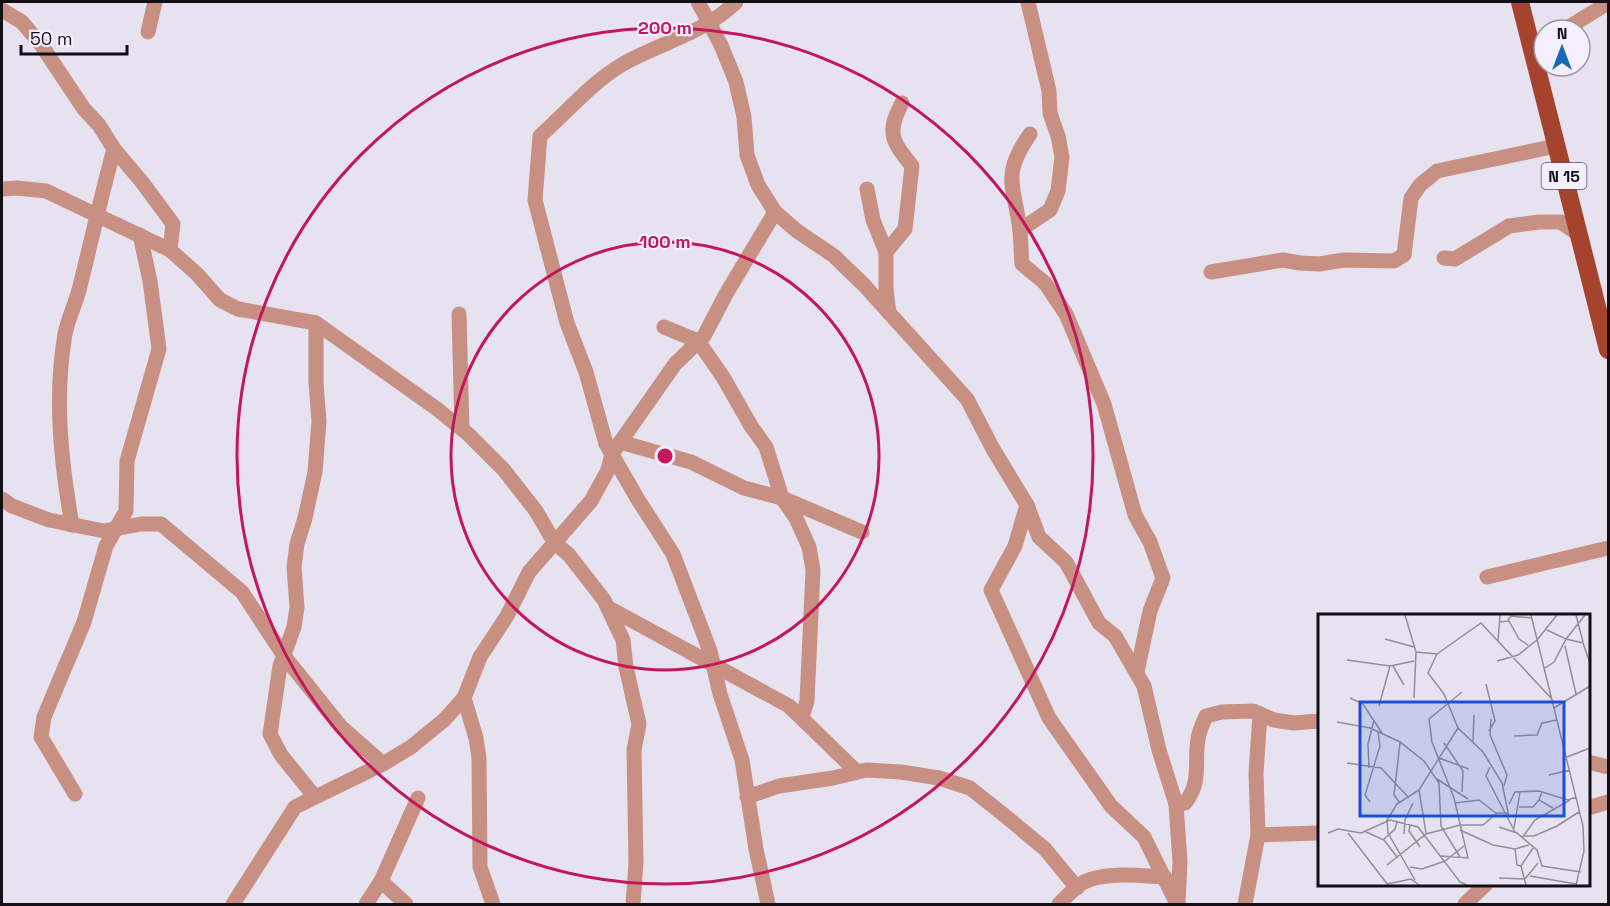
<svg xmlns="http://www.w3.org/2000/svg" width="1610" height="906" font-family="'Space Grotesk',sans-serif">
<style>
.lines{fill:none;stroke-linecap:round;stroke-linejoin:round}
.minor{stroke:#c89083;stroke-width:15}
.primary{stroke:#a6432e;stroke-width:18}
.ring{fill:none;stroke:#c2185b;stroke-width:3}
.labels{text-anchor:middle;stroke-width:4.5;stroke-linejoin:round;paint-order:stroke}
.shield{fill:#f4effd;stroke:#56535b;stroke-width:1.5}
.shield-label{font-size:16px;font-weight:bold;fill:#121015}
.inset-road{fill:none;stroke:#928e98;stroke-width:1.5}
.view{fill:#1d4ed8;fill-opacity:0.15;stroke:#1d4ed8;stroke-width:3}
.inset-edge{fill:none;stroke:#121015;stroke-width:3}
.centre{fill:#c2185b;stroke:#f4effd;stroke-width:3}
.ring-label{font-size:18px;text-anchor:middle;font-weight:bold;fill:#c2185b;stroke:#f4effd;stroke-width:4.5;stroke-linejoin:round;paint-order:stroke}
</style>
<rect width="100%" height="100%" fill="#e7e2f0"/>
<g class="lines">
<g class="minor">
<polyline points="698,2 721,45 736,82 744,117 747,155 758,185 775,212 797,231 834,256 864,285 967,399 993,449 1027,505 1039,537 1066,562 1099,623 1115,636 1144,686 1159,750 1176,804 1180,862 1178,904"/>
<path d="M736 2C704 33 661 43 623 64 592 82 567 112 540 136L535 200 567 323 586 372 606 444 637 498 673 554 710 651 720 694 742 760 756 849 768 904"/>
<polyline points="2,10 22,22 42,46 84,109 99,125 114,149 142,182 173,224 170,250"/>
<polyline points="1564,30 1608,3"/>
<polyline points="148,32 155,2"/>
<path d="M1030 134C1000 177 1015 186 1020 231 1021 242 1021 253 1022 264L1045 283 1066 314 1104 404 1135 515 1150 542 1163 578 1150 611 1137 672"/>
<polyline points="2,189 17,188 46,191 170,250 197,274 220,300 238,309 316,323 437,409 468,434 504,470 536,511 554,542 569,555 604,600 623,640 626,667 639,724 634,750 636,863 633,904"/>
<polyline points="867,189 873,220 886,252"/>
<polyline points="1020,230 1050,210 1058,191 1062,157 1058,136 1050,113 1049,91 1028,2"/>
<polyline points="1444,258 1455,259 1509,226 1539,222 1561,222 1578,234"/>
<polyline points="1211,272 1283,260 1300,263 1319,264 1344,260 1394,261 1404,255 1411,198 1420,185 1437,171 1556,146"/>
<path d="M889 313 886 290V252L905 229 912 166C892 141 886 133 902 103"/>
<polyline points="459,314 462,429"/>
<polyline points="664,327 698,341 723,377 751,426 766,447 782,498 796,518 809,547 813,570 807,701 802,717"/>
<polyline points="620,442 691,462 744,488 782,498 862,532"/>
<polyline points="2,499 12,506 49,520 104,531 141,524 161,524 242,592 284,656 341,727 383,764"/>
<polyline points="1027,505 1015,546 991,590 1049,718 1111,806 1144,837 1177,904"/>
<path d="M72 525C61 462 54 398 65 334 68 319 75 305 79 290 91 243 101 196 114 149"/>
<polyline points="1487,577 1608,548"/>
<polyline points="609,608 789,706 857,772"/>
<polyline points="464,698 476,738 479,758 480,867 493,904"/>
<polyline points="1588,762 1608,767"/>
<polyline points="75,794 41,737 44,717 84,622 106,546 126,511 127,461 159,349 150,281 140,235"/>
<polyline points="315,797 281,755 270,734 280,666 294,627 297,607 294,567 297,544 305,518 315,472 319,421 316,383 316,323"/>
<polyline points="747,797 779,786 833,778 866,770 901,772 939,778 970,788 1004,815 1045,849 1077,888"/>
<path d="M1176 804 1185 803C1202 782 1194 763 1198 739 1199 731 1203 723 1206 716L1222 712 1253 711 1274 720 1294 723 1319 721"/>
<polyline points="1588,808 1608,802"/>
<polyline points="1258,835 1319,833"/>
<polyline points="381,881 406,904"/>
<polyline points="233,904 295,807 383,764 411,747 444,720 464,698 480,657 507,616 529,572 591,501 608,470 612,454 675,364 704,336 726,294 775,212"/>
<polyline points="366,904 381,881 418,798"/>
<path d="M1059 904C1066 897 1075 887 1084 882 1105 871 1142 876 1165 877"/>
<polyline points="1245,904 1258,835 1256,773 1260,714"/>
<polyline points="1465,904 1486,884"/>
</g>
<polyline class="primary" points="1520,2 1608,350"/>
</g>
<g class="ring">
<circle cx="665" cy="456" r="214"/>
<circle cx="665" cy="456" r="428"/>
</g>
<g class="labels">
<rect class="shield" x="1541.5" y="163" width="45" height="26" rx="4.5"/>
<g class="shield-label">
<text x="1564" y="182">N 15</text>
</g>
</g>
<g transform="translate(1318 614)">
<rect width="272" height="272" fill="#e7e2f0"/>
<path class="inset-road" d="M87 1 98 38 96 84M213 1 265 212 266 237 258 271M258 1 265 28M267 1 248 25 265 29 272 49M190 6 193 2 214 4M182 8 191 7 201 25 210 31M67 25 96 33M219 26 239 1M180 27 182 1M247 32 258 80M98 38 119 40 163 9 233 84M119 40 110 59 126 80 140 114 165 138 184 169 191 203M29 46 72 52 96 47M179 47 200 41 219 26M75 52 86 71M227 54 236 48 248 25 229 16M168 70 177 107 171 117M32 84 45 90 64 119M61 92 72 52M236 94 272 72M173 105 172 121 189 161 186 172M19 108 52 114 82 128 106 147 121 169 123 212 142 243M196 122 219 121 224 109 239 106M155 127 156 101M126 129 145 157 144 178M249 143 272 134M121 144 151 155M29 149 63 154 91 184M172 153 168 162 197 218M51 154 50 130 56 106M231 161 252 156M119 165 150 185M101 176 108 219M224 178 221 186 235 194M52 188 47 181 62 132 60 118M82 189 76 181 82 129M137 189 161 186 179 200M191 190 197 178 221 177 250 186 258 183M201 193H215L221 186M92 211 91 217 102 233M181 213 199 219 219 236 224 252 263 258M196 214 202 178M142 216 175 231 197 235 211 231M46 217 66 226 79 243M10 219 20 215 43 219 72 206 100 213 142 268 149 271M30 219 70 271M86 220 87 206 95 189M207 222H216L239 212 261 198M204 224 217 206 252 186M65 226 77 215 79 208M197 235 199 251 203 252 208 271M123 242 150 244 136 184 114 128 111 105 144 78M69 251 108 220 142 211H165L179 199H190M203 252 215 234M92 253 104 255 127 247 146 232M212 262 258 270M181 264 207 265 220 249M97 266 70 219 69 206 79 190 101 176 140 114M69 270 93 265 101 271"/>
<path class="view" d="M42 88H246V202H42Z"/>
<rect width="272" height="272" class="inset-edge"/>
</g>
<circle cx="665" cy="456" r="9" class="centre"/>
<g class="ring-label">
<text x="665" y="34">200 m</text>
<text x="665" y="248">100 m</text>
</g>
<rect width="1610" height="906" fill="none" stroke="#121015" stroke-width="6"/>
<g transform="translate(1562 48)"><circle r="28" fill="#f4effd" stroke="#9a96a0" stroke-width="1.5"/>
<path d="M0-4.5L10 22L0 15L-10 22Z" fill="#1869b7"/>
<text y="-9" font-size="16" font-weight="bold" text-anchor="middle" fill="#121015">N</text>
</g>
<path d="M21 45v9h106v-9" fill="none" stroke="#121015" stroke-width="3"/>
<text x="30" y="45" font-size="18" fill="#121015" stroke="#f4effd" stroke-width="4.5" paint-order="stroke">50 m</text>
</svg>
